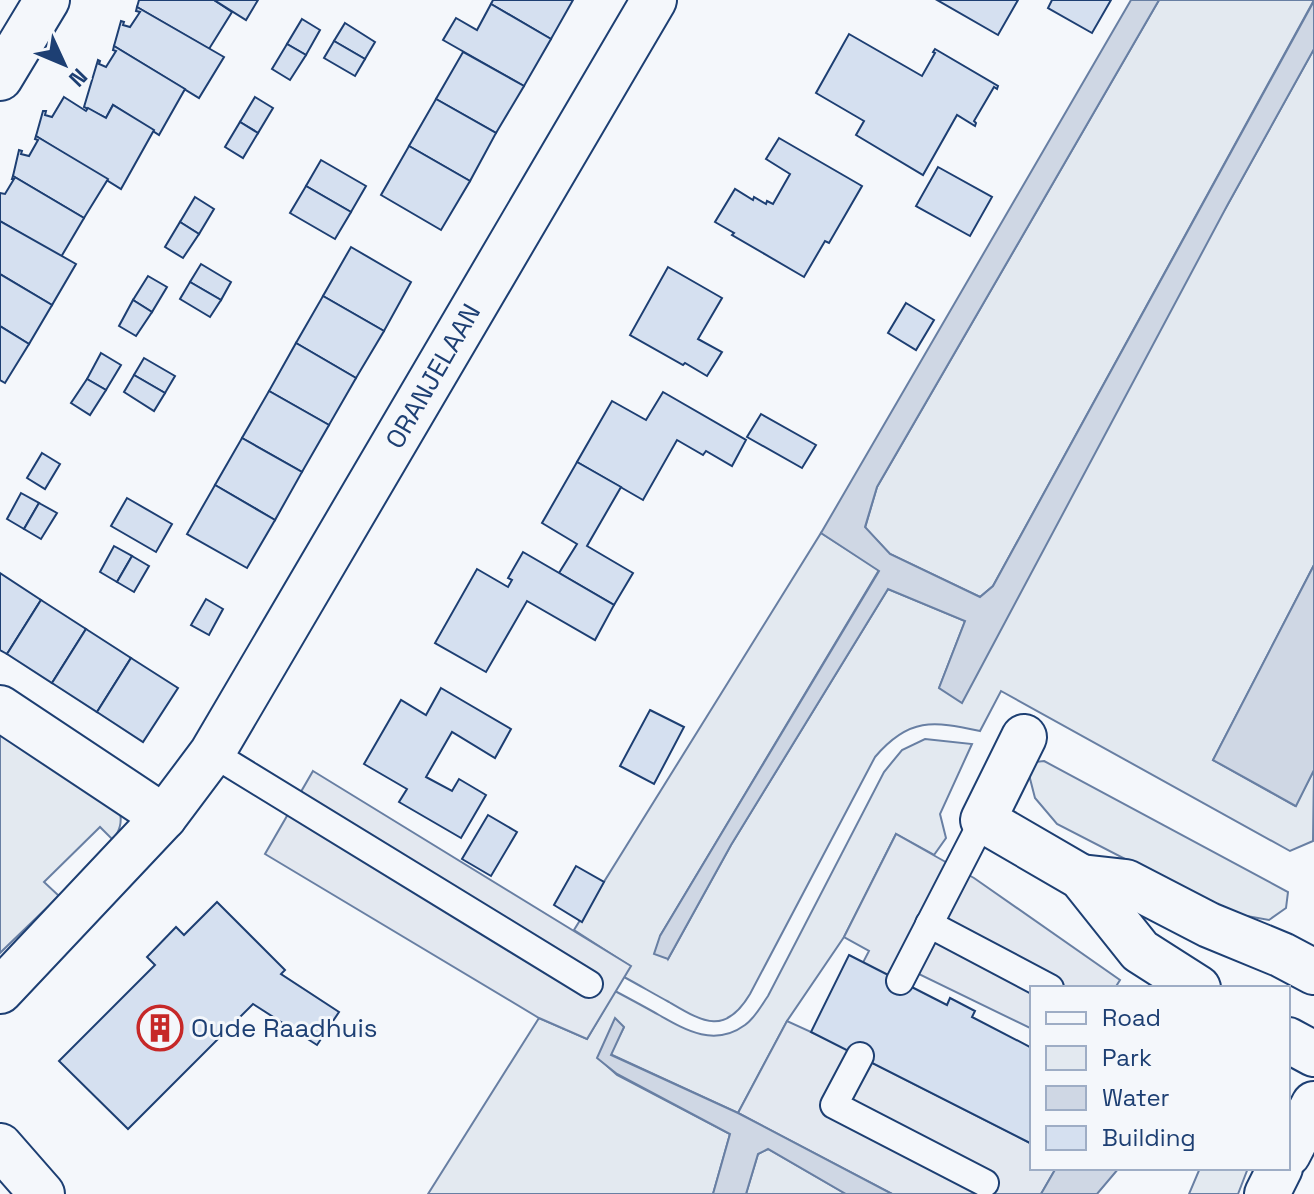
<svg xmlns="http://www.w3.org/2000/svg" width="1314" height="1194" font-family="'Space Grotesk',sans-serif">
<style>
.green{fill:#e3e9f0;stroke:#687fa3;stroke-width:2}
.parking{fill:#e3e8f0;stroke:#687fa3;stroke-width:2}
.water{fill:#cfd7e4;stroke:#687fa3;stroke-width:2}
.building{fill:#d5e0f0;stroke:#1d3f73;stroke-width:2}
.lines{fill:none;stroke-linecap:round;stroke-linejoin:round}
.lane-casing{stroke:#1d3f73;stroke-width:30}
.street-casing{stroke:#1d3f73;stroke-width:48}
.primary-casing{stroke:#1d3f73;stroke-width:48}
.lane{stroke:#f4f7fb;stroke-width:26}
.street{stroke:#f4f7fb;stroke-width:44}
.primary{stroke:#f4f7fb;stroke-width:44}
.labels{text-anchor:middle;stroke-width:6;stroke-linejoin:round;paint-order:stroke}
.street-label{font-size:26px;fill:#1d3f73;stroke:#f4f7fb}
.poi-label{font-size:26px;fill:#1d3f73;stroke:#f4f7fb;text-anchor:start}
</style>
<rect width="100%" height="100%" fill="#f4f7fb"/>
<g class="green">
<polygon points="1159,0 1314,0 993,586 980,597 890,554 865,528 877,487"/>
<path d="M1314 49V565L1213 760 1295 806 1314 770 1313 841 1290 851 1001 691 980 731C933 721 909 717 875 757L750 994C725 1036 703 1022 669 1002 654 994 639 985 624 977L630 966 574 930 821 533 879 570 660 936 668 959 731 845 888 589 965 621 939 688 1228 204Z"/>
<path d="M0 735 88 788 120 811C122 823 120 830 113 840L100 827 44 882 59 896 0 953Z"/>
<path d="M925 739 972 744 940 814 946 838 934 855 896 834 844 937 787 1021 738 1113 610 1054 624 1027 598 1058 617 1075 730 1134 713 1194H428L539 1018 587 1039 615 991C630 999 645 1007 659 1015 687 1031 715 1047 745 1025 755 1018 761 1006 768 996L884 772 902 750Z"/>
<polygon points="1044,761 1288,892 1286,908 1269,920 1230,913 1057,824 1035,798 1026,763"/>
<polygon points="768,1149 846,1194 746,1194 758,1154"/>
<polygon points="1200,1168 1248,1168 1238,1194 1189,1194"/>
</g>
<g class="parking">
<polygon points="313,771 631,966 587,1039 539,1018 265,854"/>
<polygon points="896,834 974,878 1120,980 1115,988 1032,988 1032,1029 917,973 871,1062 1032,1144 1032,1168 1056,1168 1041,1194 892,1194 738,1113 787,1021 824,1038 869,951 844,937"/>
</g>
<g class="water">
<polygon points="1131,0 1159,0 877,487 865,527 890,554 980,597 993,586 1314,1 1314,49 1228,204 962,703 939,688 965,621 888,589 731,845 668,959 654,954 660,936 879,571 821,533"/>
<polygon points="1314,565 1314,770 1296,806 1213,760"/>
<polygon points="615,1018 624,1027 611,1055 738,1113 892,1194 846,1194 768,1149 758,1154 746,1194 713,1194 730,1134 617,1074 597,1058"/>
<polygon points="1056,1168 1119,1168 1097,1194 1041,1194"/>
</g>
<g class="building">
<polygon points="139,0 214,0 232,12 209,49 137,7"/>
<polygon points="214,0 258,0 246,20"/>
<polygon points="493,0 573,0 551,39 491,4"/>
<polygon points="937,0 1018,0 998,35"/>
<polygon points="1052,0 1111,0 1092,33 1048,8"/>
<polygon points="491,4 551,39 524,86 443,40 456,18 477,30"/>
<polygon points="137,7 224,57 199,98 114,46 121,21 124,22 123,25 130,27 140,12 136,11"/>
<polygon points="302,19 320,30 306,55 287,44"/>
<polygon points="345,23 375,42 365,59 334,41"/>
<polygon points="849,34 922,76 935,53 933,52 935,49 998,86 997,89 994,87 974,121 976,123 975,126 957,115 923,175 856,135 864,121 816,93"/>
<polygon points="334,41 365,59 355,76 324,58"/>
<polygon points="287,44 306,55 290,80 272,69"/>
<polygon points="114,46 185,89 159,135 113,105 106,118 84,107 98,60 100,61 99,64 106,67 116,51 113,50"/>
<polygon points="463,52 524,86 496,133 436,99"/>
<polygon points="64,97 86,111 88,108 106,118 113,105 154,130 121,189 36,136 43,111 46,111 45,115 52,117"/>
<polygon points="255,97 273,108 258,133 240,122"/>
<polygon points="436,99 496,133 470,181 409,146"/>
<polygon points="240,122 258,133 243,158 225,147"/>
<polygon points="36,136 108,179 84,218 13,176 19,150 22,151 21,154 29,156 38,140 35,139"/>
<polygon points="779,138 862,186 829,243 825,241 804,277 732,235 734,233 715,222 735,189 753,200 754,197 766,204 767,201 773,204 790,174 766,159"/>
<polygon points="409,146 470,181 441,230 381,195"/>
<polygon points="321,160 366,186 351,212 306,186"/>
<polygon points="938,167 992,197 970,236 916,206"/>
<polygon points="13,176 84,218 61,257 0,221 0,193 5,194 14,179 12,179"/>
<polygon points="306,186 351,212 335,239 290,213"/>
<polygon points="195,197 214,209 199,234 180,222"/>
<polygon points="0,221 76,264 52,305 0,274"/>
<polygon points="180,222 199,234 183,258 165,247"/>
<polygon points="351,247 411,282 384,331 323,296"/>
<polygon points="201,264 231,282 221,300 190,282"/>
<polygon points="668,267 722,298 698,339 722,352 707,376 685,363 683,365 630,335"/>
<polygon points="0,274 52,305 29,344 0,326"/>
<polygon points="148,276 167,287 152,312 133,300"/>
<polygon points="190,282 221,300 210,317 180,299"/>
<polygon points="323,296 384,331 356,378 296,343"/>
<polygon points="133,300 152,312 136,336 119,326"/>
<polygon points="906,303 934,320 916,350 888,333"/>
<polygon points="0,326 29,344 5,383 0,380"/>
<polygon points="296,343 356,378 329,425 269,391"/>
<polygon points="101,353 121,365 106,390 87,379"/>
<polygon points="144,358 175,376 165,393 134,375"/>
<polygon points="134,375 165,393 154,411 124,392"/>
<polygon points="87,379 106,390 90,415 71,403"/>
<polygon points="269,391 329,425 302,472 242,438"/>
<polygon points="663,392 746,440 732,466 706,451 703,455 677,440 643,500 577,462 612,401 646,420"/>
<polygon points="761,414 816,445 802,468 747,437"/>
<polygon points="242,438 302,472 275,520 215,485"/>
<polygon points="42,453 60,464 45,489 27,478"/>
<polygon points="577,462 621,487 587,546 633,573 614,605 559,573 577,544 542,523"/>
<polygon points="215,485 275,520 247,568 187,534"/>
<polygon points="21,493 39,503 24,529 7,519"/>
<polygon points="127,498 172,524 156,552 111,526"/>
<polygon points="39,503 57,513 41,539 24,529"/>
<polygon points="114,546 132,556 117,582 100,572"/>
<polygon points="523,552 614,605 595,640 527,601 486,672 435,643 477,569 508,587 512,580 508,578"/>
<polygon points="132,556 149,566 134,592 117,582"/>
<polygon points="0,573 41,600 7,654 0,650"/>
<polygon points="206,599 223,609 209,635 191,625"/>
<polygon points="41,600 86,629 52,683 7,654"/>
<polygon points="86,629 131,658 97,712 52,683"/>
<polygon points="131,658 178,688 143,742 97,712"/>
<polygon points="441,688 511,729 495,758 452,732 426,777 452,791 459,779 486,795 461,838 399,802 407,789 364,764 401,700 426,715"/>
<polygon points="650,710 684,727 654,784 620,766"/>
<polygon points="488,815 517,832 491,876 462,859"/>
<polygon points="576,866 604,882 582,922 554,905"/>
<polygon points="217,902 285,970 281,974 339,1012 317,1045 253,1004 128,1129 59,1061 155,965 147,957 176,927 184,935"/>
<polygon points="849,955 947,1005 950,998 975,1011 972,1017 1032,1048 1032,1144 811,1032"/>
</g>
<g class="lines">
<g class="lane-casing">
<g id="lane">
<polyline points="212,753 589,984"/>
<polyline points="929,924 1050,988"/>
<polyline points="900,981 983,820"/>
<polyline points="860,1056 834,1105 985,1183"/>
</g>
</g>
<g class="street-casing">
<g id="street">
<polyline points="0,78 47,0"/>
<polyline points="0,708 164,817 0,991"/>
<polyline points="1024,737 983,820 1081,877 1140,951 1198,988"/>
<polyline points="164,817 212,753 654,0"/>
<polyline points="1081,877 1126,882 1209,925 1282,955 1314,972"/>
<polyline points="1288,1040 1314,1054"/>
<polyline points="0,1146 42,1194"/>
</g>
</g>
<g class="primary-casing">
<g id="primary">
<polyline points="1288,1154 1314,1104"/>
<polyline points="1267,1194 1280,1168"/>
</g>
</g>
<use href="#lane" class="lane"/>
<use href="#street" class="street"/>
<use href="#primary" class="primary"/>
</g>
<defs>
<g id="building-ring" transform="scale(2.3)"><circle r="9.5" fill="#f4f7fb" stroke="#c62828" stroke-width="1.5"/><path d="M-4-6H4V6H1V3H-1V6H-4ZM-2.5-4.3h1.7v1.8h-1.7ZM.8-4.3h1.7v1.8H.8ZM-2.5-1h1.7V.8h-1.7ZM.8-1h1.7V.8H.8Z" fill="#c62828"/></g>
</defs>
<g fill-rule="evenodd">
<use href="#building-ring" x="160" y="1028"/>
</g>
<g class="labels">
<g class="street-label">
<text transform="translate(433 376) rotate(-60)" y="9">ORANJELAAN</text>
</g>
<g class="poi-label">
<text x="191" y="1037">Oude Raadhuis</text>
</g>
</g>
<rect x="1030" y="986" width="260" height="184" fill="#f4f7fb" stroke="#9eadc5" stroke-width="2"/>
<rect x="1046" y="1012" width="40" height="12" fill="#f4f7fb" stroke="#9eadc5" stroke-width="2"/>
<text x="1102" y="1026" font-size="24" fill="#1d3f73">Road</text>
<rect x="1046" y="1046" width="40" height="24" fill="#e3e9f0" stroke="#9eadc5" stroke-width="2"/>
<text x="1102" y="1066" font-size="24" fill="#1d3f73">Park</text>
<rect x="1046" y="1086" width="40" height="24" fill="#cfd7e4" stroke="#9eadc5" stroke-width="2"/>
<text x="1102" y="1106" font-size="24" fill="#1d3f73">Water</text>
<rect x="1046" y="1126" width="40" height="24" fill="#d5e0f0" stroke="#9eadc5" stroke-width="2"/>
<text x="1102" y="1146" font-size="24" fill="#1d3f73">Building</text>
<g transform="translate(64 64) rotate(134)" stroke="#f4f7fb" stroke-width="6" paint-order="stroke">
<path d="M0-6L14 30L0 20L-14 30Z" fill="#1d3f73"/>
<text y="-12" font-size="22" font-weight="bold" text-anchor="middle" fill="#1d3f73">N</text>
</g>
</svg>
